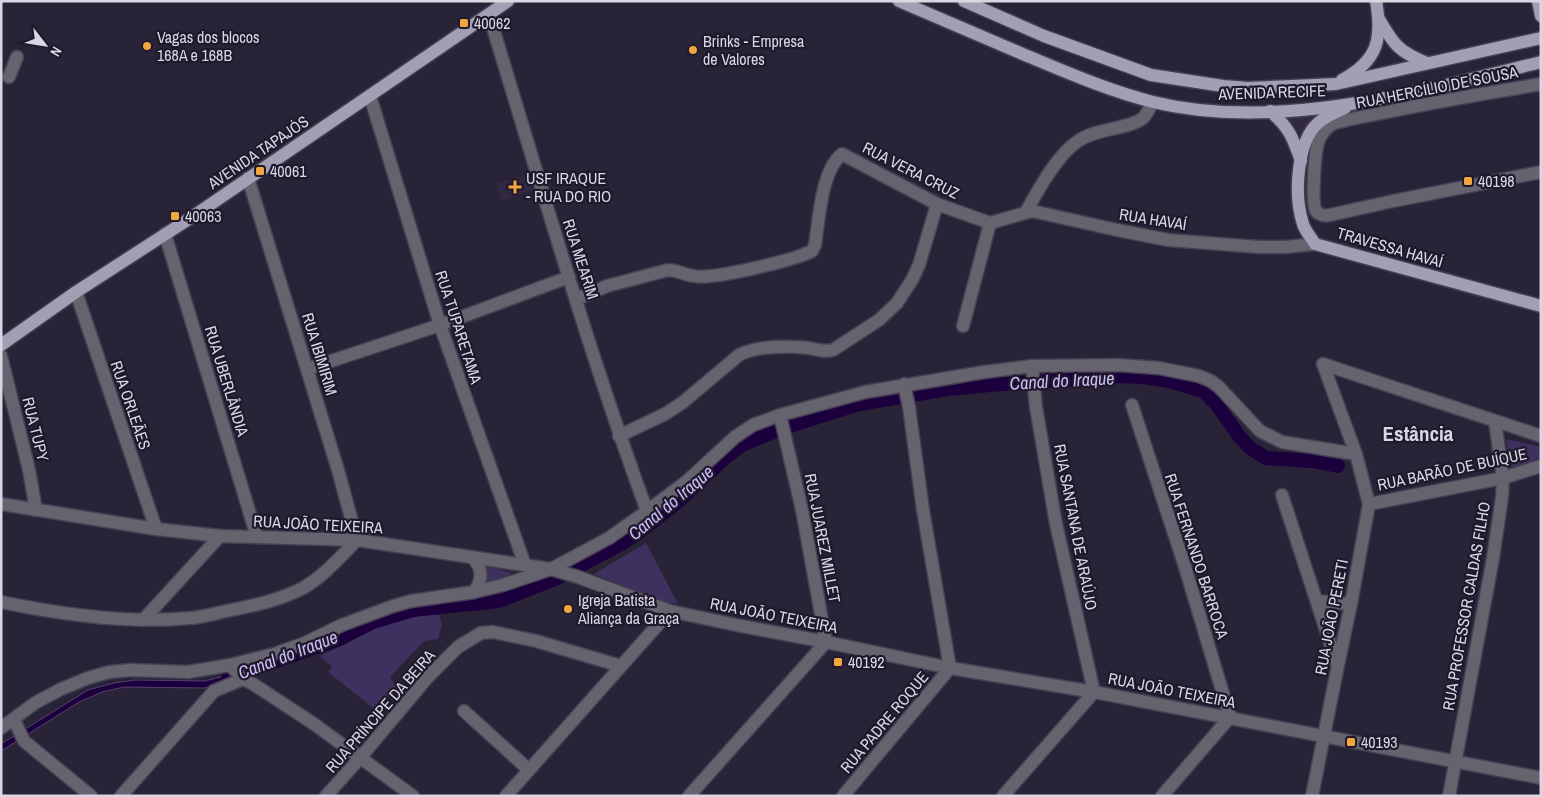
<svg xmlns="http://www.w3.org/2000/svg" width="1542" height="797" font-family="'Archivo Narrow',sans-serif">
<style>
.built{fill:#312943}
.green{fill:#3f315f}
.water{fill:#1c003d;stroke:#55406f}
.lines{fill:none;stroke-linecap:round;stroke-linejoin:round}
.canal{stroke:#1c003d;stroke-width:14}
.minor-casing{stroke:#444053;stroke-width:15}
.major-casing{stroke:#444053;stroke-width:15}
.minor{stroke:#65636d;stroke-width:12}
.major{stroke:#a49eb4;stroke-width:12}
.poi-dot{fill:#f1a640;stroke:#1f192c;stroke-width:2}
.labels{text-anchor:middle;stroke-width:4.5;stroke-linejoin:round;paint-order:stroke}
.poi-label{font-size:16px;fill:#dad7e4;stroke:#1f192c;text-anchor:start}
.street-label{font-size:16px;fill:#dad7e4;stroke:#1f192c}
.water-label{font-size:18px;font-style:italic;fill:#cbbbf6;stroke:#1f192c}
.district-label{font-size:21px;font-weight:bold;fill:#dad7e4;stroke:#1f192c}
</style>
<rect width="100%" height="100%" fill="#282337"/>
<g class="built">
<polygon points="1346,111 1305,147 1298,130 1282,117"/>
<polygon points="528,175 534,190 502,201 496,183"/>
</g>
<g class="green">
<polygon points="1506,439 1541,447 1541,463 1511,471"/>
<polygon points="646,543 678,604 660,601 594,574"/>
<polygon points="485,565 511,573 510,579 485,583"/>
<polygon points="438,613 442,624 438,639 424,641 390,677 396,686 377,711 328,672 332,667 320,656 350,642 382,624 413,614"/>
</g>
<polygon class="water" points="232,674 235,679 204,688 124,687 102,692 79,702 1,751 1,744 88,690 114,683 135,680 205,681"/>
<g class="lines">
<polyline class="canal" points="228,678 337,640 373,622 413,610 499,601 555,579 621,544 638,533 678,502 727,456 742,445 783,428 859,404 948,389 990,385 1115,376 1143,377 1169,381 1203,391 1217,405 1239,436 1250,448 1266,458 1312,461 1338,466"/>
<g class="minor-casing">
<g id="minor">
<path d="M489 15C540 181 587 348 647 511"/>
<polyline points="9,77 17,57"/>
<path d="M1541 84C1489 93 1438 101 1387 112 1370 116 1351 118 1335 123 1327 126 1320 135 1318 143 1315 152 1311 204 1316 211 1319 215 1325 216 1330 215L1393 201 1541 172"/>
<polyline points="370,96 440,325 525,565"/>
<path d="M1026 212C1038 190 1057 155 1078 141 1096 128 1130 129 1143 118 1148 113 1150 108 1152 102"/>
<polyline points="990,223 1032,211 1117,230 1168,240 1259,247 1285,247 1315,244"/>
<polyline points="165,234 257,537"/>
<polyline points="76,292 156,529"/>
<path d="M577 299 607 286 668 270C678 270 684 275 694 276 712 280 795 260 812 251L815 245C819 220 821 171 842 154L937 204 990 223"/>
<polyline points="963,326 990,223"/>
<polyline points="1,356 29,470 36,510"/>
<polyline points="1323,364 1541,436"/>
<polyline points="307,369 440,325 569,277"/>
<polyline points="1132,405 1185,567 1230,717 1162,796"/>
<path d="M619 436 665 414 682 403 739 355C759 345 787 346 809 348 818 350 824 352 833 350L879 320 897 303 912 280 919 265 937 204"/>
<polyline points="1282,495 1337,664"/>
<polyline points="1,504 156,529 220,536 357,540 551,569 578,577 670,611 736,625 826,642 950,668 1094,692 1541,778"/>
<polyline points="1369,504 1503,478 1541,466"/>
<path d="M472 557C483 569 483 579 474 592"/>
<polyline points="1317,601 1351,604"/>
<path d="M1 602C59 614 131 624 190 618 204 617 217 613 231 610 256 605 280 600 303 588 324 576 340 557 357 540L338 470 248 178"/>
<polyline points="143,620 220,536"/>
<polyline points="230,665 243,679 253,684 314,724 413,796"/>
<polyline points="464,711 529,770"/>
<polyline points="14,720 24,741 91,796"/>
<polyline points="1,728 35,703 61,689 88,678 109,672 131,670 188,672 230,665 274,654 305,643 342,625 393,606 411,601 474,592 503,585 551,569 609,538 647,511 687,481 735,437 753,425 780,415 865,392 984,372 1032,366 1118,365 1159,368 1199,376 1211,381 1219,387 1260,431 1282,442 1356,454"/>
<polyline points="121,796 214,691 243,679"/>
<polyline points="326,796 360,758 428,677 458,647 481,633 493,632 536,641 621,666"/>
<polyline points="506,796 670,611"/>
<polyline points="689,796 826,642 802,510 780,415"/>
<polyline points="843,796 950,668 923,510 909,407 904,384"/>
<polyline points="1003,796 1094,692 1056,524 1036,407 1032,366"/>
<polyline points="1312,796 1338,665 1351,604 1369,504 1356,454 1323,364"/>
<polyline points="1449,796 1493,558 1502,497 1503,478 1495,422"/>
</g>
</g>
<g class="major-casing">
<g id="major">
<path d="M899 1C941 19 983 37 1025 55 1066 72 1109 91 1153 102 1276 132 1420 92 1541 62"/>
<polyline points="964,1 1044,36 1151,75 1223,86 1248,88 1336,84 1541,38"/>
<polyline points="1538,1 1541,16"/>
<path d="M1379 19C1394 45 1399 52 1427 63"/>
<path d="M1342 80C1377 61 1383 40 1376 1"/>
<path d="M1345 108C1336 112 1326 116 1318 123 1296 143 1294 197 1303 224 1305 231 1311 237 1315 244L1541 306"/>
<path d="M1270 111C1289 127 1293 138 1301 161"/>
<polyline points="1,345 76,292 195,215 508,1"/>
</g>
</g>
<use href="#minor" class="minor"/>
<use href="#major" class="major"/>
</g>
<g class="poi-dot">
<rect x="459" y="18" width="10" height="10" rx="2.5"/>
<circle cx="147" cy="46" r="5"/>
<circle cx="693" cy="50" r="5"/>
<rect x="255" y="166" width="10" height="10" rx="2.5"/>
<rect x="1463" y="176" width="10" height="10" rx="2.5"/>
<path d="M512.5 179.5h5v5h5v5h-5v5h-5v-5h-5v-5h5z"/>
<rect x="170" y="211" width="10" height="10" rx="2.5"/>
<circle cx="568" cy="609" r="5"/>
<rect x="833" y="657" width="10" height="10" rx="2.5"/>
<rect x="1346" y="737" width="10" height="10" rx="2.5"/>
</g>
<g class="labels">
<g class="poi-label">
<text x="474" y="29">40062</text>
<text x="157" y="43">Vagas dos blocos<tspan x="157" dy="18">168A e 168B</tspan></text>
<text x="703" y="47">Brinks - Empresa<tspan x="703" dy="18">de Valores</tspan></text>
<text x="270" y="177">40061</text>
<text x="526" y="184">USF IRAQUE<tspan x="526" dy="18">- RUA DO RIO</tspan></text>
<text x="1478" y="187">40198</text>
<text x="185" y="222">40063</text>
<text x="578" y="606">Igreja Batista<tspan x="578" dy="18">Aliança da Graça</tspan></text>
<text x="848" y="668">40192</text>
<text x="1361" y="748">40193</text>
</g>
<g class="street-label">
<text transform="translate(1437 87) rotate(-11)" y="6">RUA HERCÍLIO DE SOUSA</text>
<text transform="translate(1272 92) rotate(-2)" y="6">AVENIDA RECIFE</text>
<text transform="translate(258 152) rotate(-34)" y="6">AVENIDA TAPAJÓS</text>
<text transform="translate(911 170) rotate(27)" y="6">RUA VERA CRUZ</text>
<text transform="translate(1153 219) rotate(9)" y="6">RUA HAVAÍ</text>
<text transform="translate(1390 247) rotate(16)" y="6">TRAVESSA HAVAÍ</text>
<text transform="translate(581 259) rotate(72)" y="6">RUA MEARIM</text>
<text transform="translate(459 327) rotate(72)" y="6">RUA TUPARETAMA</text>
<text transform="translate(320 354) rotate(73)" y="6">RUA IBIMIRIM</text>
<text transform="translate(227 381) rotate(73)" y="6">RUA UBERLÂNDIA</text>
<text transform="translate(131 405) rotate(71)" y="6">RUA ORLEÃES</text>
<text transform="translate(36 429) rotate(76)" y="6">RUA TUPY</text>
<text transform="translate(1452 469) rotate(-12)" y="6">RUA BARÃO DE BUÍQUE</text>
<text transform="translate(318 524) rotate(3)" y="6">RUA JOÃO TEIXEIRA</text>
<text transform="translate(1076 527) rotate(79)" y="6">RUA SANTANA DE ARAÚJO</text>
<text transform="translate(823 538) rotate(79)" y="6">RUA JUAREZ MILLET</text>
<text transform="translate(1197 556) rotate(72)" y="6">RUA FERNANDO BARROCA</text>
<text transform="translate(1466 606) rotate(-80)" y="6">RUA PROFESSOR CALDAS FILHO</text>
<text transform="translate(774 615) rotate(11)" y="6">RUA JOÃO TEIXEIRA</text>
<text transform="translate(1331 617) rotate(-79)" y="6">RUA JOÃO PERETI</text>
<text transform="translate(1172 690) rotate(11)" y="6">RUA JOÃO TEIXEIRA</text>
<text transform="translate(380 711) rotate(-49)" y="6">RUA PRÍNCIPE DA BEIRA</text>
<text transform="translate(884 722) rotate(-50)" y="6">RUA PADRE ROQUE</text>
</g>
<g class="water-label">
<text transform="translate(1062 381) rotate(-3)" y="6">Canal do Iraque</text>
<text transform="translate(671 503) rotate(-40)" y="6">Canal do Iraque</text>
<text transform="translate(288 655) rotate(-21)" y="6">Canal do Iraque</text>
</g>
<g class="district-label">
<text x="1418" y="441">Estância</text>
</g>
</g>
<rect width="1542" height="797" fill="none" stroke="#dad7e4" stroke-width="5"/>
<g transform="translate(45 45) rotate(121)" stroke="#1f192c" stroke-width="4" paint-order="stroke">
<path d="M0-4L9 19L0 12L-9 19Z" fill="#dad7e4"/>
<text y="-8" font-size="14" font-weight="bold" text-anchor="middle" fill="#dad7e4">N</text>
</g>
</svg>
